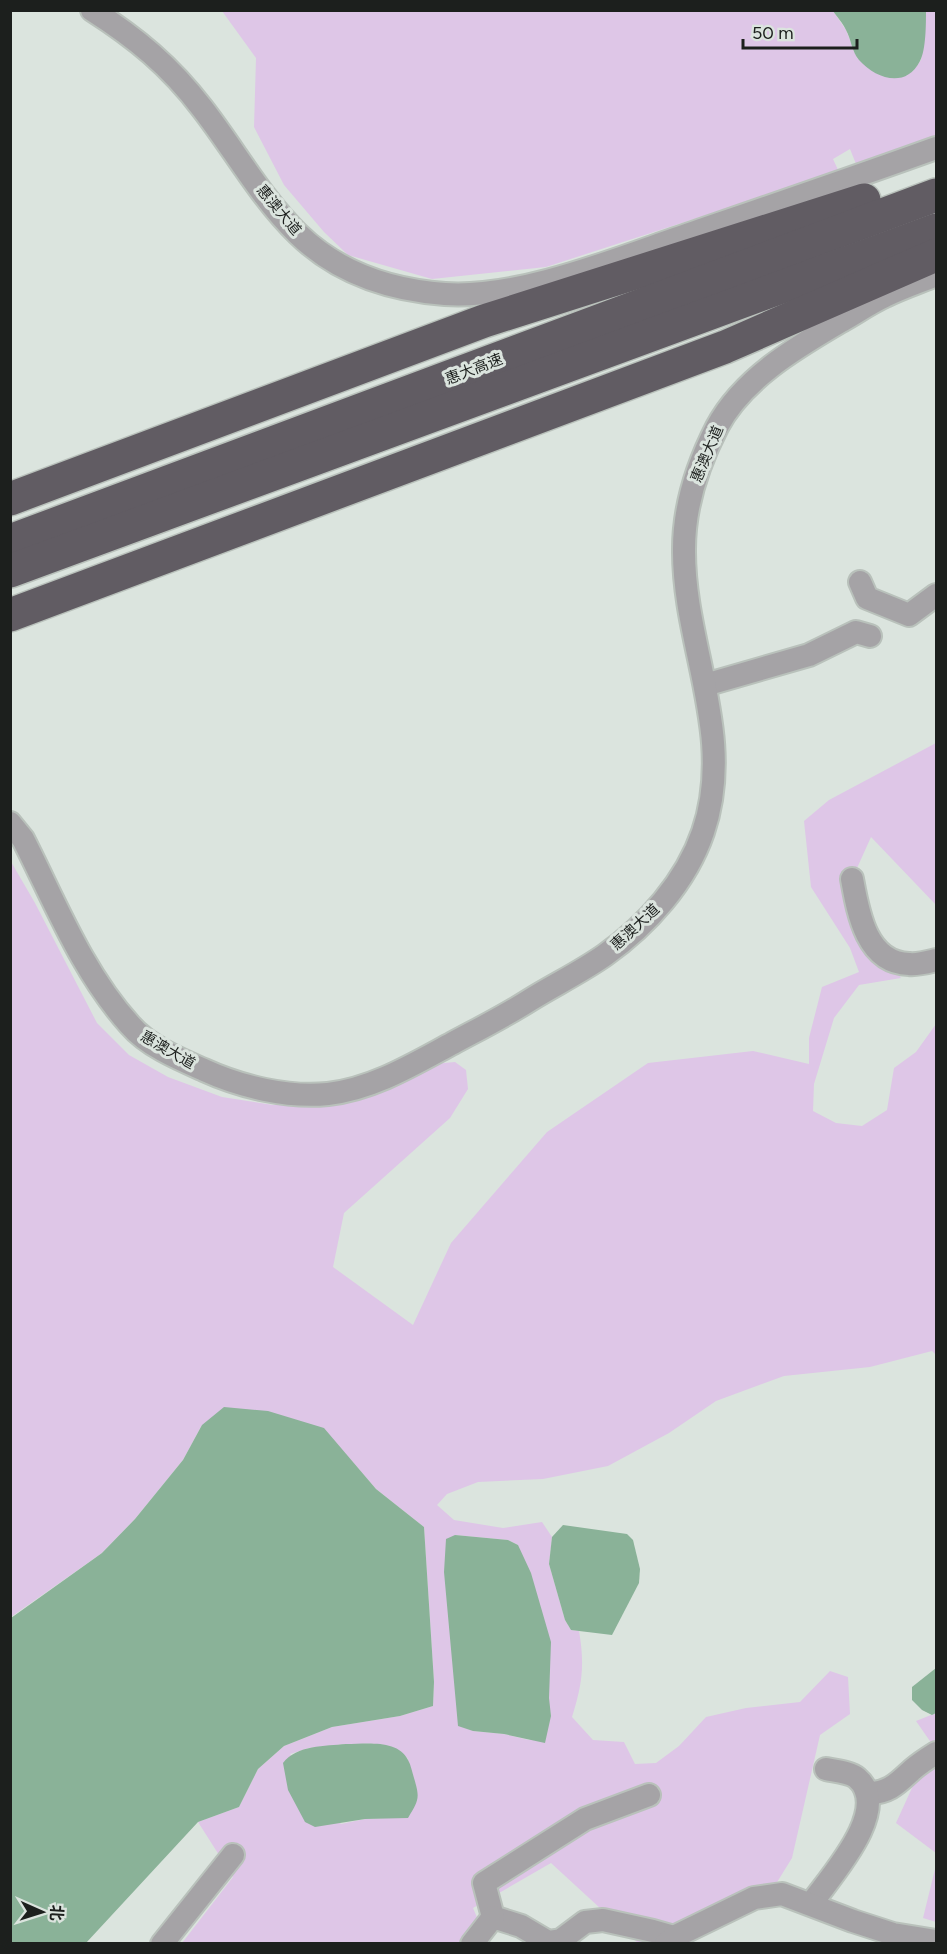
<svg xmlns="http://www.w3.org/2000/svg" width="947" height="1954" font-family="Figtree,'Noto Sans SC',sans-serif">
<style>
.green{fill:#dec6e7;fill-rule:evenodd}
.water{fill:#8ab298}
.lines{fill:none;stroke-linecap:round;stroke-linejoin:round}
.minor-casing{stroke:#b9c1bb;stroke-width:26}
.highway-casing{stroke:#b9c1bb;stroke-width:36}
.minor{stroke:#a5a3a6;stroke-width:22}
.highway{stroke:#615c63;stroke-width:33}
.labels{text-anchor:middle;stroke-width:6;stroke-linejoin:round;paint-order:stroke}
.street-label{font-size:15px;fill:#1c1f1d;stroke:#dbe4de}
</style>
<rect width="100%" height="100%" fill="#dbe4de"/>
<g class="green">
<polygon points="222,11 833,11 846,30 857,58 912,72 921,60 926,11 936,11 936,137 856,164 850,149 833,159 839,172 546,267 432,279 348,255 324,232 284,185 254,127 256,58"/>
<path d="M936 743V905L871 837 844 897 901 978 859 985 834 1018 814 1084 813 1111 836 1123 862 1126 887 1110 894 1068 916 1052 936 1024V1355L932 1351 870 1367 784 1376 716 1401 669 1433 608 1466 543 1479 478 1482 447 1494 437 1505 454 1520 503 1528 542 1522 552 1537 549 1564 565 1620 571 1630 579 1631C585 1665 582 1685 572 1717L593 1740 624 1742 635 1764 656 1763 679 1746 706 1717 746 1708 800 1702 830 1671 848 1677 850 1714 820 1735 792 1858 761 1908 725 1926 669 1943H638L551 1863 473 1908 488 1943H182L233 1877 198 1822 239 1807 258 1769 284 1746 332 1727 400 1716 433 1706 434 1682 424 1527 376 1489 324 1429 202 1425 183 1460 135 1519 102 1553 11 1617 10 860 35 903 97 1023 129 1055 168 1077 222 1097 273 1105 320 1101 433 1064 455 1062 466 1070 468 1089 450 1118 344 1213 333 1267 413 1325 451 1243 547 1132 648 1063 753 1051 809 1064V1038L822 987 859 972 850 948 811 887 804 821 829 800ZM455 1535 508 1540 518 1545 551 1716 529 1740 504 1734 473 1731ZM346 1744C369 1744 392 1740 408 1759V1817L365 1819 341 1824 290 1754 309 1748Z"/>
<polygon points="936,1713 936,1853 896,1823 932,1744 916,1721"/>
<polygon points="936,1865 936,1922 923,1918"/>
</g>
<g class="water">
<path d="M833 11H926C926 24 926 50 920 61 906 89 876 79 859 60 852 52 851 39 846 30 843 23 837 17 833 11Z"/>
<polygon points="224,1407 268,1411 324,1428 376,1489 424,1527 434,1682 433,1706 400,1716 332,1727 284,1746 258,1769 239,1807 198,1822 86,1943 11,1943 11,1618 102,1553 135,1519 183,1460 202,1425"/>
<polygon points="563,1525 627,1534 633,1540 640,1569 639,1583 612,1635 571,1630 565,1620 549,1564 552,1537"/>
<polygon points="455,1535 508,1540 518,1545 531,1573 551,1642 549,1698 551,1716 545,1743 504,1734 473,1731 458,1726 444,1572 446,1539"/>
<polygon points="936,1668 936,1713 932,1715 922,1710 912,1700 912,1687"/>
<path d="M346 1744C366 1744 398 1739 408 1760 411 1765 412 1772 414 1778 420 1798 419 1800 408 1818L365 1819 315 1827 305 1822 288 1790 283 1763C297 1745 325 1746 346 1744Z"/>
</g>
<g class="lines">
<g class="minor-casing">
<g id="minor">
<path d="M92 10C136 38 170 66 202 108 234 149 260 197 298 234 338 273 390 290 445 294 515 299 609 262 675 239 762 209 850 179 936 148"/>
<polyline points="860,582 867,598 909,615 936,595"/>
<polyline points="705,685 809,655 856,632 870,636"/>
<path d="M10 823 23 839C55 902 82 972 130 1025 148 1046 179 1059 204 1070 241 1087 288 1098 328 1094 373 1089 414 1064 453 1043 479 1029 505 1016 530 1000 554 985 581 972 605 955 647 925 686 882 703 832 736 735 683 645 684 549 684 507 698 464 717 427 743 378 797 347 843 320 857 312 870 303 885 296 901 288 919 282 936 275"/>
<path d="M852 879C858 912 866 963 909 964 918 965 928 962 936 960"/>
<path d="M867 1793C888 1794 898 1783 912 1770 920 1763 928 1758 936 1753"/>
<polyline points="649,1795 585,1819 484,1883 493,1917 521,1926 548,1942 561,1940 585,1922 603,1920 653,1931 674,1937"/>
<path d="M811 1904C830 1877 893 1809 857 1778 850 1772 835 1771 826 1769"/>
<polyline points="162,1944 233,1855"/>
<polyline points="472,1944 493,1917"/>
<polyline points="666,1944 674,1937 754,1898 782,1894 853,1921 893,1934 936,1941"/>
</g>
</g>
<g class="highway-casing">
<g id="highway">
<polyline points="10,499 484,321 864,200"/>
<polyline points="10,541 936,195"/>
<polyline points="10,571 936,230"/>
<polyline points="10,615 725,347 936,255"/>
</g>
</g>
<use href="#minor" class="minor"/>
<use href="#highway" class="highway"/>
</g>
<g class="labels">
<g class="street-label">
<text transform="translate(279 210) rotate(50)" y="5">惠澳大道</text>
<text transform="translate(474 369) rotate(-21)" y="5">惠大高速</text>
<text transform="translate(707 454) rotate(-67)" y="5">惠澳大道</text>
<text transform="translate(635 927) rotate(-43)" y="5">惠澳大道</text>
<text transform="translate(168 1050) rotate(30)" y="5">惠澳大道</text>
</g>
</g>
<rect width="947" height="1954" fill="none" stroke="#1c1f1d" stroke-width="24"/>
<g transform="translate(42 1912) rotate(93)" stroke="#dbe4de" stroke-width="4.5" paint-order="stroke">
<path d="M0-4.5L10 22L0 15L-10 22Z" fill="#1c1f1d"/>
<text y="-9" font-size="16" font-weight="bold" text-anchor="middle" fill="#1c1f1d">北</text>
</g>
<path d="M743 39v9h114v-9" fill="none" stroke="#1c1f1d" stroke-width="3"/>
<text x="752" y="39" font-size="18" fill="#1c1f1d" stroke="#dbe4de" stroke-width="4.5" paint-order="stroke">50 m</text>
</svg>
